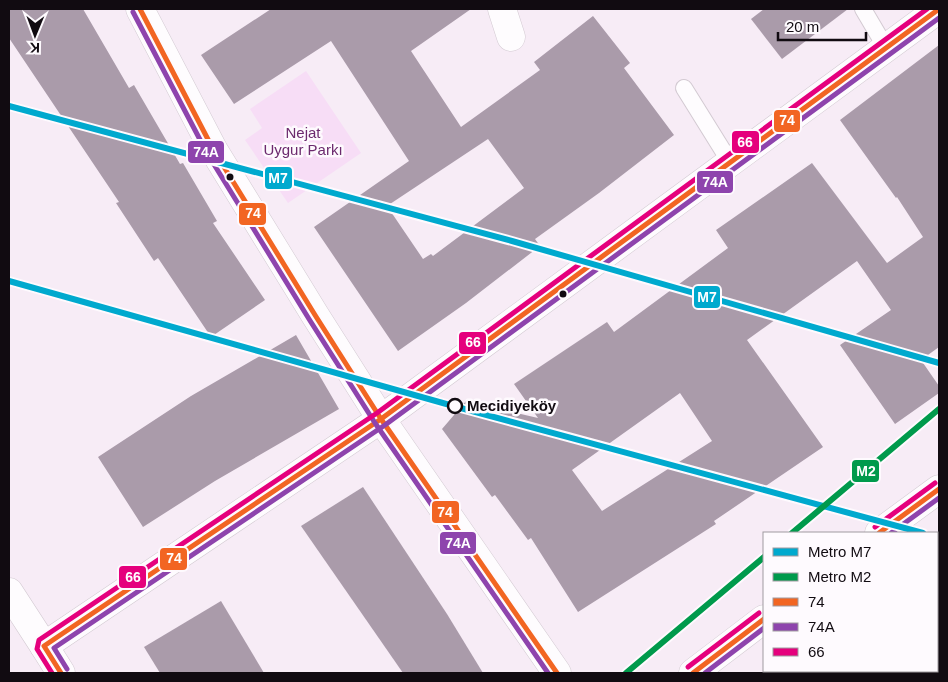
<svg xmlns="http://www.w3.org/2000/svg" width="948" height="682" font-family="Arial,sans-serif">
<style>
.green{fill:#f7ddf6}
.building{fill:#aa9baa;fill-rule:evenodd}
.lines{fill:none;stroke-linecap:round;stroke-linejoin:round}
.service-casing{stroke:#d3cad2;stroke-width:18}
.minor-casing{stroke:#d3cad2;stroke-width:29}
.tertiary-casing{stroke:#d3cad2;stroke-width:29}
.secondary-casing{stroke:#d3cad2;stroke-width:29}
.primary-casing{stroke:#d3cad2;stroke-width:29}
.service{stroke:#fefcfe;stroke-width:16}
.minor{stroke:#fefcfe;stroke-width:28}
.tertiary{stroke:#fefcfe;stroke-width:28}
.secondary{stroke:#fefcfe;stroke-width:28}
.primary{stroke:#fefcfe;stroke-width:28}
.bus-1-casing{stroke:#fefafe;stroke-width:9}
.bus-2-casing{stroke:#fefafe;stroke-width:9}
.bus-3-casing{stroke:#fefafe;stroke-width:9}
.bus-1{stroke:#f26522;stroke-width:5}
.bus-2{stroke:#8e44ad;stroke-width:5}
.bus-3{stroke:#e5007d;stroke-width:5}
.metro-1-casing{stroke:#fefafe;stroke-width:10}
.metro-2-casing{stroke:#fefafe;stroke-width:10}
.metro-1{stroke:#00a9ce;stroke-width:6}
.metro-2{stroke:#009a4c;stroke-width:6}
.bus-dot{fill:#110b11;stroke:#fefafe;stroke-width:2}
.stop-dot{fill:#fefafe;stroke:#110b11;stroke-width:2.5}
.labels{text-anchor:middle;stroke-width:5;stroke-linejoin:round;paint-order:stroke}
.park-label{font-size:15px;fill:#6c2a6e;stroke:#fefafe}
.stop-label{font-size:15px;font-weight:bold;fill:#110b11;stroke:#fefafe;text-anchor:start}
.line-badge{stroke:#fefafe;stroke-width:2}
.badge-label{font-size:14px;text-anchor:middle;font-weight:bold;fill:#fff}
</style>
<rect width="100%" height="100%" fill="#f7ecf6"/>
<g class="green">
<polygon points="306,71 361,153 288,203 245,140 262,128 250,109"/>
<polygon points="939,601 939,673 894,673 893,671 937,671 937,603"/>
</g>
<g class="building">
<polygon points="9,9 83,9 129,88 134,85 180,164 183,163 217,221 213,223 265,300 211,337 158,258 154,261 116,203 119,202 9,38"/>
<path d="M271 9H471L411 51 461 127 540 70 534 62 593 16 630 63 624 68 674 135 599 193 535 239 540 246 466 303 398 351 314 227 409 161 331 41 234 104 201 55ZM488 139 524 188 433 256 431 254 423 259 387 206Z"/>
<polygon points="764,9 848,9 782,59 751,19"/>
<path d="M939 45V347L921 360 939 386V393L895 424 840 345 891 310 857 261 747 340 823 447 714 521 716 524 578 612 531 538 528 540 495 495 492 497 442 429 466 401 538 418 514 384 607 322 614 332 728 248 716 230 812 163 887 263 923 237 897 197 896 198 840 120ZM680 393 712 441 602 511 572 470Z"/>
<polygon points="296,335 339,409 215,481 143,527 98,457 191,396"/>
<polygon points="363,487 447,614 483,673 403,673 301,526"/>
<polygon points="221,601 264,673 160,673 144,647"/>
</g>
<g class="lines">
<g class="service-casing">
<g id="service">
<polyline points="863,9 886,48"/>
<polyline points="684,88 730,162"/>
</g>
</g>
<g class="minor-casing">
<g id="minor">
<polyline points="502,9 511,37"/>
<polyline points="381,419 939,9"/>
<polyline points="44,646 61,673"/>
</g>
</g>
<g class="tertiary-casing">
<polyline id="tertiary" points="9,592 44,646 381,419"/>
</g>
<g class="secondary-casing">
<polyline id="secondary" points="140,9 213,149 315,315 381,419 557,673"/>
</g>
<g class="primary-casing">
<g id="primary">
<polyline points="879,533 939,489"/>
<polyline points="937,560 939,558"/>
<polyline points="846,671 846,673"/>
<polyline points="693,673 764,619"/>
<polyline points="786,673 790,671"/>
</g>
</g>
<use href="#service" class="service"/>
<use href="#minor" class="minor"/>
<use href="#tertiary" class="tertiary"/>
<use href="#secondary" class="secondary"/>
<use href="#primary" class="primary"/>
<g class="bus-1-casing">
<g id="bus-1">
<polyline points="140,9 213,149 315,315 381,419 557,673"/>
<polyline points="879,533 939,489"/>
<polyline points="61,673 44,646 381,419 939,9"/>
<polyline points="693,673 764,619"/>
</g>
</g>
<g class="bus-2-casing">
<g id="bus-2">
<polyline points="133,12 207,153 309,319 375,423 548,673"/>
<polyline points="891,533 939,498"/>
<polyline points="67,669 54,648 385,425 939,18"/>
<polyline points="705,673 764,628"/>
</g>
</g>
<g class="bus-3-casing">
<g id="bus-3">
<polyline points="875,527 935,483"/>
<polyline points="688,667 759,613"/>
<polyline points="52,673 37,649 39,640 377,413 927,9"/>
</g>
</g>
<use href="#bus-1" class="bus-1"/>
<use href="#bus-2" class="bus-2"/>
<use href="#bus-3" class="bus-3"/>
<g class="metro-1-casing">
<g id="metro-1">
<polyline points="9,106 512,241 939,363"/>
<polyline points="9,281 457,407 923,533"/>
</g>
</g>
<g class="metro-2-casing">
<g id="metro-2">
<polyline points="792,533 939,409"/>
<polyline points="626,673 764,557"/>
</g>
</g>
<use href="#metro-1" class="metro-1"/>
<use href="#metro-2" class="metro-2"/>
</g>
<g class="bus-dot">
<circle cx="230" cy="177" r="4.5"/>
<circle cx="563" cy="294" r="4.5"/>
</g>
<circle class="stop-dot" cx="455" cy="406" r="7"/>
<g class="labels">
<g class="park-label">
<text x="303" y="138">Nejat<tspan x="303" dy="17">Uygur Parkı</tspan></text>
</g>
<g class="stop-label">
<text x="467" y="411">Mecidiyeköy</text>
</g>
</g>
<g class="line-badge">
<rect x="773" y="109" width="28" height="24" rx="5" fill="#f26522"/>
<rect x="731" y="130" width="29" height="24" rx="5" fill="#e5007d"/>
<rect x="187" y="140" width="38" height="24" rx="5" fill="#8e44ad"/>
<rect x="264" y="166" width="29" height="24" rx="5" fill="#00a9ce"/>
<rect x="696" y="170" width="38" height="24" rx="5" fill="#8e44ad"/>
<rect x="238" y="202" width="29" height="24" rx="5" fill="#f26522"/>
<rect x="693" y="285" width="28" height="24" rx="5" fill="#00a9ce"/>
<rect x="458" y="331" width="29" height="24" rx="5" fill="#e5007d"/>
<rect x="851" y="459" width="29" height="24" rx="5" fill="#009a4c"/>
<rect x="431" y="500" width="29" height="24" rx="5" fill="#f26522"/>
<rect x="439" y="531" width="38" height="24" rx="5" fill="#8e44ad"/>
<rect x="159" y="547" width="29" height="24" rx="5" fill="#f26522"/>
<rect x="118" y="565" width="29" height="24" rx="5" fill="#e5007d"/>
</g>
<g class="badge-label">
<text x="787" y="125">74</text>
<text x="745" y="147">66</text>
<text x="206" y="157">74A</text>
<text x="278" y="183">M7</text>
<text x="715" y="187">74A</text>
<text x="253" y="218">74</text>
<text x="707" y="302">M7</text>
<text x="473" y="347">66</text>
<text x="866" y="476">M2</text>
<text x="445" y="517">74</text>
<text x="458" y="548">74A</text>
<text x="174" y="563">74</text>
<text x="133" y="582">66</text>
</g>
<rect width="948" height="682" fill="none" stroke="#110b11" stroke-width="20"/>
<rect x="763" y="532" width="175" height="140" fill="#fefafe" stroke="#9f9a9f"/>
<rect x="773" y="548" width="25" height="8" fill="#00a9ce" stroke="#9f9a9f"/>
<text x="808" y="557" font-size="15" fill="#110b11">Metro M7</text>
<rect x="773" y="573" width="25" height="8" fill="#009a4c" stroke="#9f9a9f"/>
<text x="808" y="582" font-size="15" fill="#110b11">Metro M2</text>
<rect x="773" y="598" width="25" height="8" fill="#f26522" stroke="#9f9a9f"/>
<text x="808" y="607" font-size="15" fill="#110b11">74</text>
<rect x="773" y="623" width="25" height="8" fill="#8e44ad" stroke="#9f9a9f"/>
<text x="808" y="632" font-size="15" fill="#110b11">74A</text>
<rect x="773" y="648" width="25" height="8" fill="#e5007d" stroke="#9f9a9f"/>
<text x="808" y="657" font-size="15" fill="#110b11">66</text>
<g transform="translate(35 35) rotate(181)" stroke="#fefafe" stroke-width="4" paint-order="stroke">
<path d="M0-4L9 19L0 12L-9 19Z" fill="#110b11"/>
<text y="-8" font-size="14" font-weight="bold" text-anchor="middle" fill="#110b11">K</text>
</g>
<path d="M778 32v8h88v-8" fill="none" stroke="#110b11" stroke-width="2.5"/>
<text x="786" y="32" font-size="15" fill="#110b11" stroke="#fefafe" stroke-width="4" paint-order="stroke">20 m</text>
</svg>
